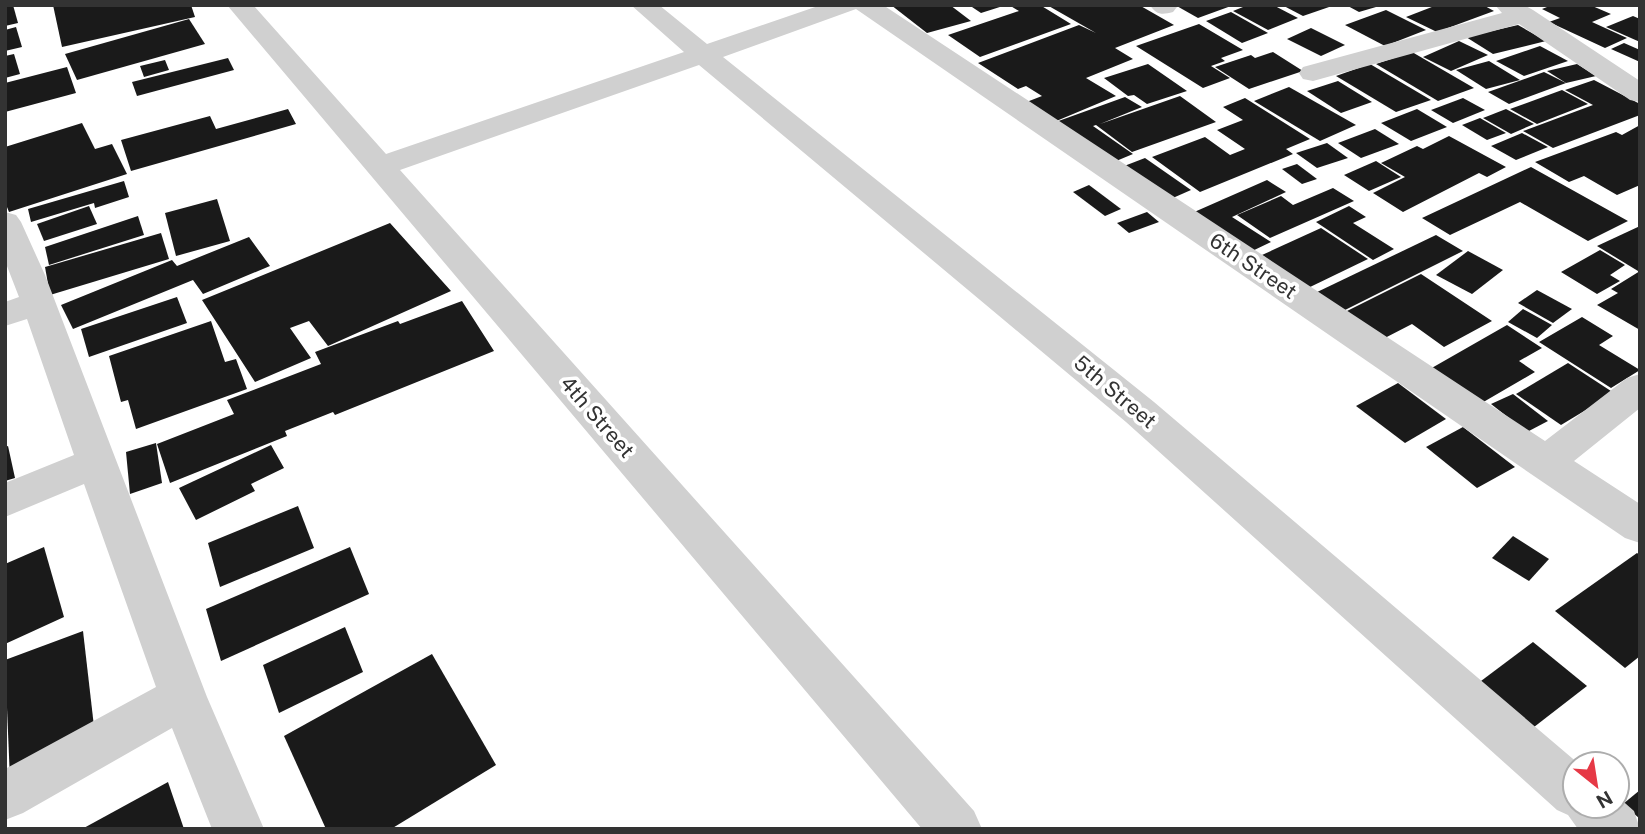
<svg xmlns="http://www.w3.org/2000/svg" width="1645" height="834" font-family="'Public Sans',sans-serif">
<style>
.building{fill:#1a1a1a}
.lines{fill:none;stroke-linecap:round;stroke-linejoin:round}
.minor{fill:#d0d0d0;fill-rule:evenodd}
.labels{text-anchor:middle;stroke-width:7;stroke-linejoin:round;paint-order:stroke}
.street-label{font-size:21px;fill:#333;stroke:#fff}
</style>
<rect width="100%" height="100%" fill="#fff"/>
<g class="building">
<polygon points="13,5 18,23 5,26 5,6"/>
<polygon points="53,5 191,5 195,17 62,47"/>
<polygon points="891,5 950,5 971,21 927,33"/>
<polygon points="969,5 1003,5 1003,6 981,13"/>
<polygon points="1009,5 1040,5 1071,24 980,57 948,35 1019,11"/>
<polygon points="1047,5 1139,5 1174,25 1115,48 1133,59 1086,78 1116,96 1054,122 1024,103 1042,96 1026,86 1018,89 978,63 1079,25 1096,33"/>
<polygon points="1175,5 1231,5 1231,6 1198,18"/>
<polygon points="1248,5 1273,5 1298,18 1268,30 1233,11"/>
<polygon points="1282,5 1332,5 1332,6 1303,16"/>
<polygon points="1346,5 1372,5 1376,7 1359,12"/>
<polygon points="1437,5 1483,5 1494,11 1437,32 1406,17"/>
<polygon points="1552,5 1590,5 1611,14 1592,22 1627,38 1605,48 1549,22 1560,18 1542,9"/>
<polygon points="1386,10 1426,30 1385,46 1345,25"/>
<polygon points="1231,12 1268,33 1242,43 1206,21"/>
<polygon points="1633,16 1640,19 1640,42 1606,27"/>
<polygon points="189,19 205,44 77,80 65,54"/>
<polygon points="1199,24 1243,50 1221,58 1225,61 1211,66 1230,78 1203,88 1136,46"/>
<polygon points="1518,25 1546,41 1493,54 1466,37"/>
<polygon points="16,27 22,47 5,51 5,30"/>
<polygon points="1311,28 1345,45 1321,56 1287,39"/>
<polygon points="1459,41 1488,55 1451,71 1423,57"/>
<polygon points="1624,43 1640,50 1640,62 1611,49"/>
<polygon points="1540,46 1568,61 1524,76 1496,61"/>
<polygon points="1273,52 1303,71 1249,89 1215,67 1251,55 1255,58"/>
<polygon points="1412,52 1474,88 1438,101 1376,64"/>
<polygon points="14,54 20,74 5,78 5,56"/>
<polygon points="228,58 234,70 137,96 132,82"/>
<polygon points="165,60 169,70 144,77 140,66"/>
<polygon points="1489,61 1520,80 1486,89 1456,70"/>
<polygon points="1148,64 1187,91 1147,104 1134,95 1128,96 1104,78"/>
<polygon points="1370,64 1431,100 1396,112 1336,76"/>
<polygon points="1577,64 1596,76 1566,83 1547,71"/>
<polygon points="67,67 76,93 5,112 5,83"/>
<polygon points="1544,72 1566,83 1509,104 1488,92"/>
<polygon points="1594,80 1640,104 1640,115 1553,148 1523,131 1593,105 1565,90"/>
<polygon points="1338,81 1372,102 1341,113 1307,91"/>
<polygon points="1289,87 1356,125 1320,141 1254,101"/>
<polygon points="1562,90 1588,104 1537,124 1510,109"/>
<polygon points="1180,96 1216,122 1132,152 1096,125 1093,126 1133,154 1109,164 1053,123 1125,97 1142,107 1100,124"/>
<polygon points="1245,98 1310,139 1286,149 1293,154 1200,192 1152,157 1205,137 1230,155 1245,149 1217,130 1243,120 1223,107"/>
<polygon points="1463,98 1485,110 1453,123 1431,110"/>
<polygon points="288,109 296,124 131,171 121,140 210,116 216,129"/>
<polygon points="1417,109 1447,127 1411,141 1381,123"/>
<polygon points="1506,109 1534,124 1511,134 1483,118"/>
<polygon points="1480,118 1506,133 1487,140 1462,125"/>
<polygon points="82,123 95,149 112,144 127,174 9,212 5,202 5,147"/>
<polygon points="1640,125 1640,185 1617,195 1584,176 1569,182 1535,162 1616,132 1622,135"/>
<polygon points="1375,129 1399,144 1361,158 1338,143"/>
<polygon points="1522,133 1548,147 1516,160 1491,146"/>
<polygon points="1449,136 1506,167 1487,177 1479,173 1403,212 1373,193 1405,177 1381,163 1417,146 1423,149"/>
<polygon points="1327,143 1348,158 1317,168 1296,153"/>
<polygon points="1145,158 1191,190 1166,201 1119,168"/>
<polygon points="1376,161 1401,177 1369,191 1344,175"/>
<polygon points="1297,164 1317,179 1302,184 1282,169"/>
<polygon points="1531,167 1628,221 1588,241 1520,202 1450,235 1422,218"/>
<polygon points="1267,180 1286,192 1232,217 1271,242 1248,253 1192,213"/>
<polygon points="124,181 129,197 95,208 94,203 31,222 28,209"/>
<polygon points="1089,185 1121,209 1105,216 1073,192"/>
<polygon points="1333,188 1354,201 1270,238 1237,215 1281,196 1293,205"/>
<polygon points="217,199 230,241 176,256 165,213"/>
<polygon points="89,206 97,224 44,241 37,224"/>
<polygon points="1349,206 1366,217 1353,223 1394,249 1373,260 1316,222"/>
<polygon points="1147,212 1159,222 1129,233 1117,223"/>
<polygon points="138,216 144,235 49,265 45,247"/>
<polygon points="390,223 451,291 328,346 309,321 290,328 311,358 255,382 202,300"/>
<polygon points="1640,226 1638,271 1597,246"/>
<polygon points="1321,228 1368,259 1308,288 1262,255"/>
<polygon points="161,233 169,259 50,295 45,267"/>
<polygon points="1436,235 1463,251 1339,313 1313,294"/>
<polygon points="249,237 270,266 203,294 193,280 73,329 61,305 172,260 177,266"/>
<polygon points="1600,250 1625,265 1610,275 1620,281 1597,294 1561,272"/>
<polygon points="1468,251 1503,270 1472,294 1436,275"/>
<polygon points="1640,271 1640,330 1597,305 1618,293 1611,289"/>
<polygon points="1421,274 1492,321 1444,347 1412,324 1379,341 1341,314"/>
<polygon points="1537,290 1572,309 1553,323 1518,303"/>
<polygon points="177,297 187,323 89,357 81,329"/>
<polygon points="462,301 494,351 335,415 333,412 285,431 287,436 170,483 157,444 234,414 227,400 321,364 315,352 398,321 400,324"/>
<polygon points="1523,309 1552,325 1537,338 1508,322"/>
<polygon points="1582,317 1613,336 1599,345 1640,370 1611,388 1539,342"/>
<polygon points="211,321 225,362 236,359 247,389 136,429 128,400 121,402 109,356"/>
<polygon points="1507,325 1542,348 1519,361 1535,372 1480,404 1430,369"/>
<polygon points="1568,363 1614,393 1561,425 1516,394"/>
<polygon points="1398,383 1446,419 1405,443 1356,406"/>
<polygon points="1513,394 1548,421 1527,432 1491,404"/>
<polygon points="1463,427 1515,467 1477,488 1426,447"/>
<polygon points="156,443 162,483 130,494 126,452"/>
<polygon points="271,445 284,468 251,484 255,491 196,520 179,488"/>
<polygon points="8,446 15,478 5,481 5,447"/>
<polygon points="298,506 314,548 220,587 208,543"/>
<polygon points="1513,536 1549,559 1529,581 1492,558"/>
<polygon points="44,547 64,617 5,644 5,564"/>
<polygon points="350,547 369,594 221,661 206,609"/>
<polygon points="1637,553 1640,555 1640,656 1625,668 1555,611"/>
<polygon points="345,627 363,672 279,713 263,665"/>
<polygon points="83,631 96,744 10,780 5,660"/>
<polygon points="1533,642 1587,686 1525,734 1473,687"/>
<polygon points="432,654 496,765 391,829 326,829 284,736"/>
<polygon points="168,782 184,829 82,829"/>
<polygon points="1640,790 1640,819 1623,804"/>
</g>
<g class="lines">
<g class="minor">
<polygon points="227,5 253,5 386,154 684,52 631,5 659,5 707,44 821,5 883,5 1545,441 1627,378 1640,374 1640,408 1574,461 1640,504 1640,543 1625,538 1531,474 856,9 723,57 1154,402 1579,764 1575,764 1575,806 1617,806 1617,796 1634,811 1640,829 1578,829 1568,815 1557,810 1126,422 699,65 400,170 974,811 982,829 922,829"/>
<path d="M1150 5H1175L1177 7 1173 12C1162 15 1156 15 1150 5Z"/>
<polygon points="1495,5 1524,5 1533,10 1640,81 1640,102 1630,100 1519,24 1313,81 1303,79 1299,73 1303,67 1502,13"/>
<polygon points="5,212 16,215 21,222 45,275 207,697 264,829 212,829 172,728 23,813 5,820 5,769 156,687 84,484 5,517 5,483 74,455 27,319 5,326 5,302 19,297 5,261"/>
</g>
</g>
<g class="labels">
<g class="street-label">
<text transform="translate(1253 266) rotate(34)" y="7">6th Street</text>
<text transform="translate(1115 392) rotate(40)" y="7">5th Street</text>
<text transform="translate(597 417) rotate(49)" y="7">4th Street</text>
</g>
</g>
<rect width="1645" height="834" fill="none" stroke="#333333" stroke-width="14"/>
<g transform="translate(1596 785) rotate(150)"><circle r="33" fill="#ffffff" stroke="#adadad" stroke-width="2"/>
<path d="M0-5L12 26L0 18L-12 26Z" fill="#e63946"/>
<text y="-10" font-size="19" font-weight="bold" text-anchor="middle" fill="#333333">N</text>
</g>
</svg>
